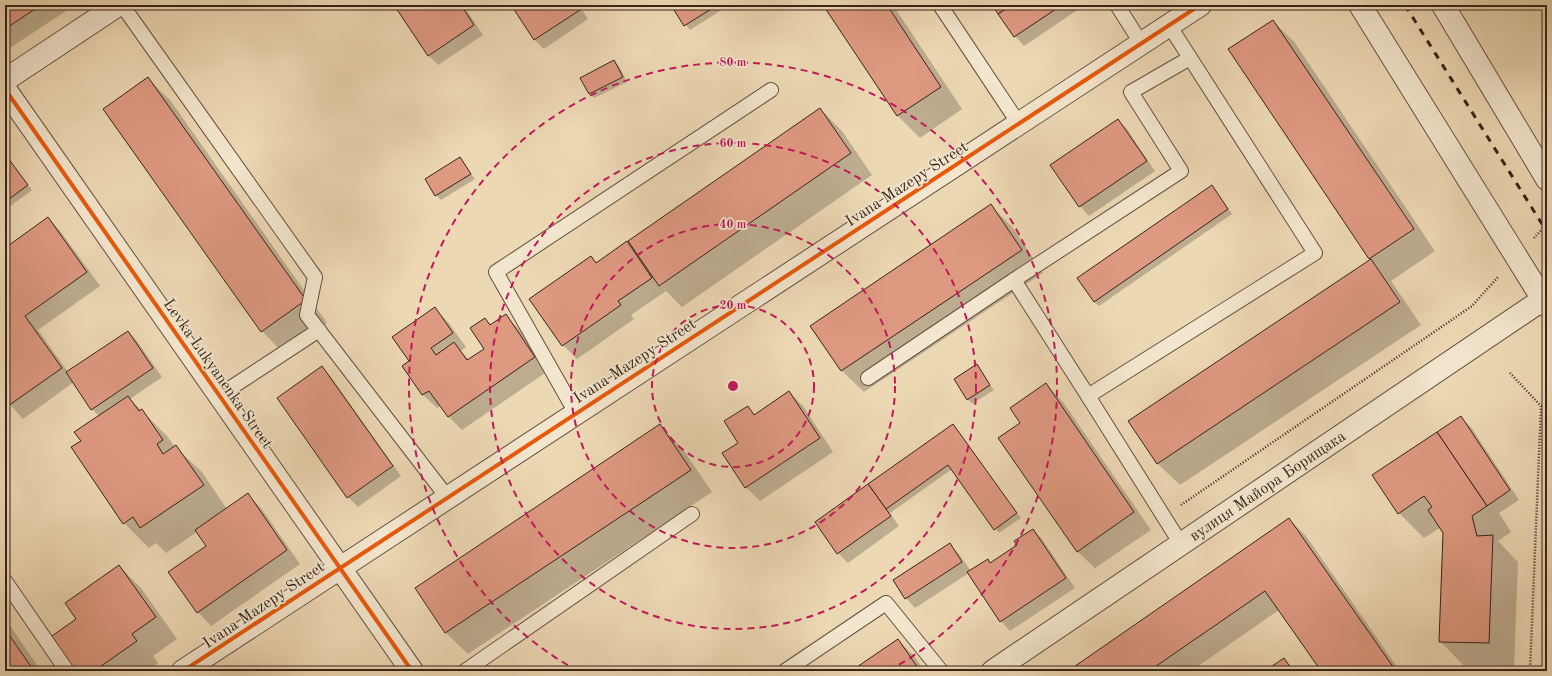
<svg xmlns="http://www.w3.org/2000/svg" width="1552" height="676" font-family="'Old Standard TT',serif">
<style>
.shadow{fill:#0003}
.building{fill:#de9981;stroke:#36231a}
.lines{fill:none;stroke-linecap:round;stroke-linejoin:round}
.service-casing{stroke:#645040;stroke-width:16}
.minor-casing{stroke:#645040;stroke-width:24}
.tertiary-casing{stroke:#645040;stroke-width:24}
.path{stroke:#36231a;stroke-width:2.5;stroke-dasharray:1 2;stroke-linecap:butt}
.service{stroke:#f3e6ce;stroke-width:14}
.minor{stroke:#f3e6ce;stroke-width:22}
.tertiary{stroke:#f3e6ce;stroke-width:22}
.rail{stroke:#36231a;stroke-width:3;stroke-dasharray:7 7;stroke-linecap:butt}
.cycleway-casing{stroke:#f3e6ce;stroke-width:6}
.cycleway{stroke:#e8590c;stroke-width:4}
.ring{fill:none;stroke:#c2185b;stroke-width:2;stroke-dasharray:7 5}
.labels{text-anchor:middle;stroke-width:3.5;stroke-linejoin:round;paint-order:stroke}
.street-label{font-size:16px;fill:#36231a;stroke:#f3e6ce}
.centre{fill:#c2185b;stroke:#f3e6ce;stroke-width:2}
.ring-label{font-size:12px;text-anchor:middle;font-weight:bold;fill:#c2185b;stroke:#f3e6ce;stroke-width:3.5;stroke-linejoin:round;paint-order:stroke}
</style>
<rect width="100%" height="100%" fill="#edd8b4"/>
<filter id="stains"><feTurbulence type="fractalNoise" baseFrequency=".005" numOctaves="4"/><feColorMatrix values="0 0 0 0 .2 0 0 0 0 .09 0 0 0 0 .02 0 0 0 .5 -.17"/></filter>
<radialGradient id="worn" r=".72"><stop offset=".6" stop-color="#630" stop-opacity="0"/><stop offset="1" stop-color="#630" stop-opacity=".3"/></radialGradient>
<g class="shadow">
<polygon points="5,5 62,5 66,11 10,48 5,43"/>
<polygon points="395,5 463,5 483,35 438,65 428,55"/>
<polygon points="512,5 579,5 588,19 544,49 534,39"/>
<polygon points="684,5 716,5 720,11 690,30 675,10"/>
<polygon points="824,5 893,5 962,109 920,138 898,116"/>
<polygon points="994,5 1085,5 1024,46 1015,36"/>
<polygon points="1273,21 1295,43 1435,251 1391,281 1421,325 1180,485 1158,464 1129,421 1371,260"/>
<polygon points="614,61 619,66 627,82 594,98 590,94 582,78"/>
<polygon points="148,79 170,100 327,323 283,353 262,331"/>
<polygon points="820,109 842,131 872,175 682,307 666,291 631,315 634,319 577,359 563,345 591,257 597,263 627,243 633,249"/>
<polygon points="1118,120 1127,129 1155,171 1089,216 1080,206"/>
<polygon points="5,154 32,190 5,210"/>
<polygon points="460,158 475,179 441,200 436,195"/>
<polygon points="1216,191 1232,214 1099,306 1094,302"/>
<polygon points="991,206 1013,228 1043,273 864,392 842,371 811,326"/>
<polygon points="48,218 61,232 100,286 38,330 68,372 128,332 137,341 162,377 130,399 167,436 175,447 201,471 227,509 248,495 261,508 300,564 211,626 198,612 207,546 197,532 166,553 156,543 149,548 124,523 82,441 99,416 92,409 74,382 23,419 5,399 5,249"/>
<polygon points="435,309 448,322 466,347 461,351 469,360 485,349 485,319 492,326 506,316 519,329 548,371 462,430 449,417 441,406 437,408 423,395 403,366 410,361"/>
<polygon points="977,366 994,390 972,404 968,399"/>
<polygon points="322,368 331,377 401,476 358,507 348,497 278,399"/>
<polygon points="1046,385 1063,402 1151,530 1095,568 1077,551 1022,423"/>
<polygon points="789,392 803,406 833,452 760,501 746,487 723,454 740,443 748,407 755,415"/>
<polygon points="1461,418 1471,427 1519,500 1499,513 1511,532 1498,541 1518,562 1514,668 1465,667 1440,641 1444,532 1441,527 1424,538 1399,513"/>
<polygon points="952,425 1021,518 999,533 952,469 890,513 899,526 848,563 838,553 816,523"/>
<polygon points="660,426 682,448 712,492 468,654 446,633 416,588"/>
<polygon points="1289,519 1306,536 1400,671 1322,671 1279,610 1191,671 1070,671"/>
<polygon points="1033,530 1042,539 1075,588 1010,631 1001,621 969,573 915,608 906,598 949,544 959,554 971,571 988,560 991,564 1018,546"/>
<polygon points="119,566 141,588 177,639 153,656 158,663 147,671 74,671 77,619"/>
<polygon points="5,618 41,671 5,671"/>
<polygon points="898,640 915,657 924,671 853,671"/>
<polygon points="1284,659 1295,671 1267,671"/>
</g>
<g class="building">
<polygon points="5,5 41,5 5,29"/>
<polygon points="394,5 461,5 474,25 428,56"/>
<polygon points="511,5 577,5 580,10 534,40"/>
<polygon points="682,5 716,5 716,6 684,26 674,10"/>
<polygon points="823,5 887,5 941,87 897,116"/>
<polygon points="992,5 1012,5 998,14"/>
<polygon points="1012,5 1062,5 1014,37 998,14"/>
<polygon points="1273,20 1414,229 1369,259 1228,49"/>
<polygon points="614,60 623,77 589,94 580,78"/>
<polygon points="148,77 306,300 261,332 103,109"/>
<polygon points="820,108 851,153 659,286 628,241"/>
<polygon points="1118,119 1147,161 1079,207 1050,165"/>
<polygon points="5,154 28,185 5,202"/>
<polygon points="460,157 471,174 435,196 425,179"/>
<polygon points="1212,185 1228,209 1094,302 1077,278"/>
<polygon points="991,204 1022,250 841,371 810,326"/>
<polygon points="48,217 87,272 25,316 62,368 8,406 5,401 5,248"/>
<polygon points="627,241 652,278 618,301 621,305 562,346 529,299 591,256 596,263"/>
<polygon points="1371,259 1400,302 1157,464 1128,421"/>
<polygon points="435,307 453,333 431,348 436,355 454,342 467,360 484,349 470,328 485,318 490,325 506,314 535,357 448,417 429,391 422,395 402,366 409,361 392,337"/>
<polygon points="128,331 153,368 91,410 66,372"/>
<polygon points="977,364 990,385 967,400 954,379"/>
<polygon points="322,366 393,466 347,498 277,398"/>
<polygon points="1046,383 1134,512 1077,552 998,438 1020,423 1010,408"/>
<polygon points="789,391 820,438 745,488 722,453 738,443 724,421 748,406 754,415"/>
<polygon points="128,396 139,411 142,409 163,440 157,444 163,454 176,445 204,485 140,528 133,517 123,524 71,447 81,441 74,432"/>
<polygon points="1461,416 1510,490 1487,506 1437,432"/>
<polygon points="660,424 691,470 445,633 415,588"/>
<polygon points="953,424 1017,513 994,530 948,465 886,509 868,484"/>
<polygon points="1437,432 1487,506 1472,516 1477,536 1493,535 1489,643 1439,642 1443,533 1428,510 1432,507 1424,496 1398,514 1372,475"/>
<polygon points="868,484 891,516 837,554 815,522"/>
<polygon points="248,493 287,550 197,613 168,572 206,546 195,530"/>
<polygon points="1289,518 1396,671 1321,671 1265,591 1149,671 1068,671"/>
<polygon points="1033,529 1066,578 1000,622 967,572 988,559 990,563 1017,545 1014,541"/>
<polygon points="950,543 962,562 905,599 893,580"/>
<polygon points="119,565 156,617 132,634 137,641 94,671 72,671 49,638 76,619 65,603"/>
<polygon points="5,629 34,671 5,671"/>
<polygon points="898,639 920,671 851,671"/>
<polygon points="1284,658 1293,671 1265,671"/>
</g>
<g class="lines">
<g class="service-casing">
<g id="service">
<polyline points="122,5 315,277 307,315 447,497"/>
<polyline points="940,5 1019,124"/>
<polyline points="1117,5 1141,43"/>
<polyline points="1169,25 1315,253 1088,396 1014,280 1181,171 1131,92 1190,58"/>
<polyline points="868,378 1014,280"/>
<polyline points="220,395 319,330"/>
<polyline points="1088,396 1181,544"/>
<polyline points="576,413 496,272 771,90"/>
<polyline points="5,581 67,671"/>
<polyline points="465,671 692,514"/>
<polyline points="785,671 886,603 941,671"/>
</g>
</g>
<g class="minor-casing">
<g id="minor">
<polyline points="1360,5 1547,306"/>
<polyline points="5,80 118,5"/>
<polyline points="5,89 412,671"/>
<polyline points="183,671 1200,5"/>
<polyline points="993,671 1542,300"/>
</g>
</g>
<g class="tertiary-casing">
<polyline id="tertiary" points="1443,5 1547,179"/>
</g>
<g class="path">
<polyline points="1534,238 1544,227 1547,209"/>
<polyline points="1510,373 1541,406 1530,671"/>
<polyline points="1181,505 1472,306 1499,276"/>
</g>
<use href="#service" class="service"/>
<use href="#minor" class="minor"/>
<use href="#tertiary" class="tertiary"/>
<polyline class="rail" points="1405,5 1547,232"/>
<g class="cycleway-casing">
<g id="cycleway">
<polyline points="5,89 412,671"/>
<polyline points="183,671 1200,5"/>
</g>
</g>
<use href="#cycleway" class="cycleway"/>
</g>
<g class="ring">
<circle cx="733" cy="386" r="81"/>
<circle cx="733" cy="386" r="162"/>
<circle cx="733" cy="386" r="243"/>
<path d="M578 671A324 324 0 1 1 888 671"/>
</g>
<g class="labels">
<g class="street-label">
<text transform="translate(906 183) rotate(-33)" y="6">Ivana Mazepy Street</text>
<text transform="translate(634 360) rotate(-33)" y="6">Ivana Mazepy Street</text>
<text transform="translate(219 373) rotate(55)" y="6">Levka Lukyanenka Street</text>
<text transform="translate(1267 485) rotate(-34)" y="6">вулиця Майора Борищака</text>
<text transform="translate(263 604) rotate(-34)" y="6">Ivana Mazepy Street</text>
</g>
</g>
<circle cx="733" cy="386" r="6" class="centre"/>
<g class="ring-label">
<text x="733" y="66">80 m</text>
<text x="733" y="147">60 m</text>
<text x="733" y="228">40 m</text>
<text x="733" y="309">20 m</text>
</g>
<rect width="1552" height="676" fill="none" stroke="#edd8b4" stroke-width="20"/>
<rect x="6" y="6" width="1540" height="664" fill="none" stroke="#36231a" stroke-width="2"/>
<rect x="10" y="10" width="1532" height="656" fill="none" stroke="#36231a"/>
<rect width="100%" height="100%" filter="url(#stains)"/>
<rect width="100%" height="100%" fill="url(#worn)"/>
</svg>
